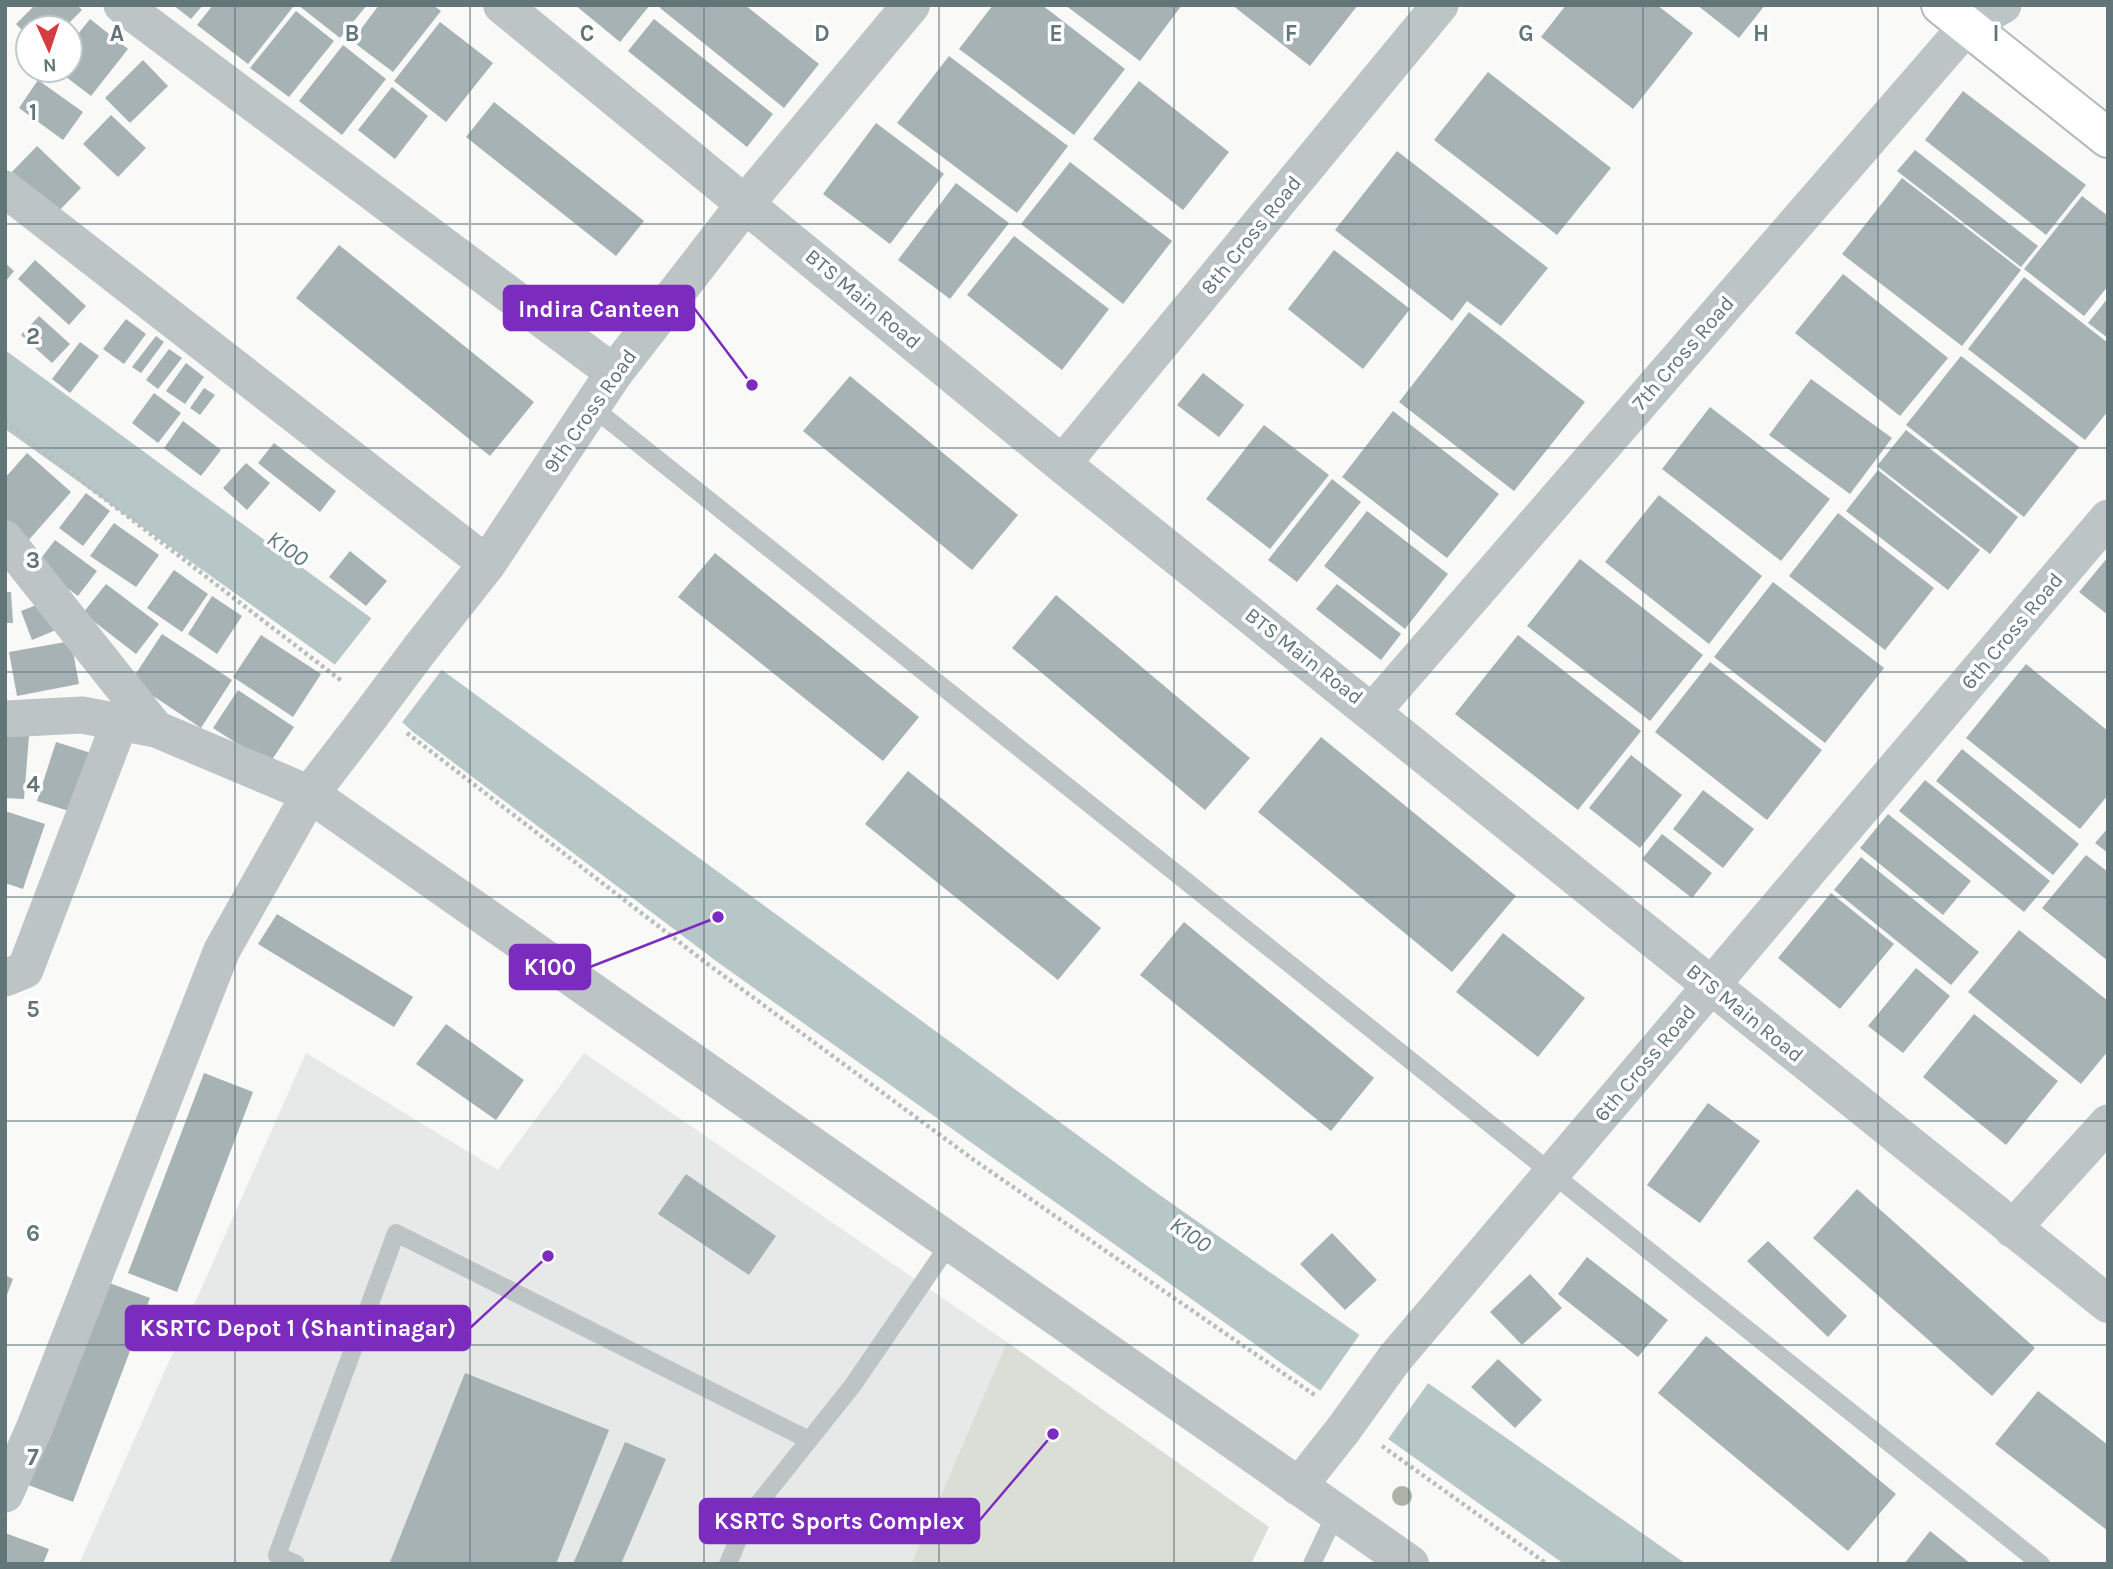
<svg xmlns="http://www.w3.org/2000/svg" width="2113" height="1569" font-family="Karla,sans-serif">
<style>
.built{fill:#e7e9e8}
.green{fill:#dbded7}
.water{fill:#b7c6c7}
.pier{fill:#f9f9f8}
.building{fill:#a6b2b4}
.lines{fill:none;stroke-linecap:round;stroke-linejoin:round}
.secondary-casing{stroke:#b2babc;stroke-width:42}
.path{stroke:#b8bdbe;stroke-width:4.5;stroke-dasharray:3.5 3.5;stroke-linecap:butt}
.service{stroke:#bdc4c5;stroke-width:18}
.minor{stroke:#bdc4c5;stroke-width:37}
.tertiary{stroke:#bdc4c5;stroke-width:38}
.secondary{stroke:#fff;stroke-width:38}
.minor-bridge{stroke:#bdc4c5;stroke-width:37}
.tertiary-bridge{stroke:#bdc4c5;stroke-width:38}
.tree{fill:#adb3a7}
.grid{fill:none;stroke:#62767a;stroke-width:2;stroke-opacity:0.55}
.labels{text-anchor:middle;stroke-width:7;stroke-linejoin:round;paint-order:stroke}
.street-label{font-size:21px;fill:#62767a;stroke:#fff}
.water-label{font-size:23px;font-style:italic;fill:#61797a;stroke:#fff}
.grid-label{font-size:23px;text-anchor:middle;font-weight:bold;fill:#62767a;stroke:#fff;stroke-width:7;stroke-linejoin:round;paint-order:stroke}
.leader{fill:none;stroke:#7b2cbf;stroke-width:2.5}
.callout-dot{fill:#7b2cbf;stroke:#fff;stroke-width:2.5}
.callout{fill:#7b2cbf;stroke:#7b2cbf;stroke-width:2.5}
.callout-label{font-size:23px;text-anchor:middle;font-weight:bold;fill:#fff}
</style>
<rect width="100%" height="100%" fill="#f9f9f8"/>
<polygon class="built" points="306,1053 498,1170 584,1053 1007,1342 911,1564 79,1564"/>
<polygon class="green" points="1007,1342 1269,1527 1251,1564 911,1564"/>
<polygon class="water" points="5,350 1154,1191 1686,1564 1564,1564 716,961 413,732 355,679 5,429"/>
<g class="pier">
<polygon points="374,615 444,667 400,725 333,667"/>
<polygon points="1360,1334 1429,1382 1386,1442 1318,1394"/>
</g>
<g class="building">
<polygon points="35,5 77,5 82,10 64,28 28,28 28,36 16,24"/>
<polygon points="173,5 203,5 191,19"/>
<polygon points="213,5 291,5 293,7 248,64 197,25"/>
<polygon points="298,5 367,5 340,38"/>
<polygon points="379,5 433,5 441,11 393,72 352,41"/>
<polygon points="575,5 650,5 620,42"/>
<polygon points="662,5 745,5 819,64 784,108 660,8"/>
<polygon points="993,5 1042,5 1125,69 1074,135 959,49"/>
<polygon points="1065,5 1182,5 1140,61"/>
<polygon points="1232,5 1358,5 1310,66"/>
<polygon points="1566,5 1657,5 1693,33 1633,109 1541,37"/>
<polygon points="1697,5 1765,5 1739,38"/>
<polygon points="296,11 334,41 289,97 250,68"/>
<polygon points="90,19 128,49 91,96 57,70 70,70 70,44"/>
<polygon points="654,19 773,114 747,147 628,51"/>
<polygon points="440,22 493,63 446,122 394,81"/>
<polygon points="343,45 386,79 342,135 299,101"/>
<polygon points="949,56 1068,146 1017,213 897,123"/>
<polygon points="143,60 168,86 130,123 105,98"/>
<polygon points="1488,72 1611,168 1557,235 1434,140"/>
<polygon points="38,80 83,112 63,140 19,108"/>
<polygon points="1139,81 1229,152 1183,210 1093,139"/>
<polygon points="392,87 428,116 395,159 358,130"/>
<polygon points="1963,91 2086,185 2046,235 1925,140"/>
<polygon points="494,102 644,221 616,256 466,137"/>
<polygon points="111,115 146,148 118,177 83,144"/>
<polygon points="876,123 944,174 890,244 823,194"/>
<polygon points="37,146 81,188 53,217 9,175"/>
<polygon points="1915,150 2038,246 2021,267 1897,171"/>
<polygon points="1397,151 1548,268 1501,326 1467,301 1452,321 1335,230"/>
<polygon points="1070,162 1172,241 1123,304 1021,224"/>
<polygon points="1902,178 2021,270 1962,346 1842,254"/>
<polygon points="956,183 1009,223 950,299 898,260"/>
<polygon points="2082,196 2108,216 2108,286 2084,316 2024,269"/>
<polygon points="1014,236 1109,309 1062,370 967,295"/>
<polygon points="339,245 534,402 490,456 296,298"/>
<polygon points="1334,250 1410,309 1363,369 1288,309"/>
<polygon points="35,260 86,306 69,325 18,279"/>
<polygon points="5,263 14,271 5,282"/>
<polygon points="1843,274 1948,358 1900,416 1795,333"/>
<polygon points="2024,277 2108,343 2108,411 2085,440 1968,349"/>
<polygon points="2108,298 2108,338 2088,323"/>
<polygon points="1469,312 1585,402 1514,491 1399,402"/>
<polygon points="39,316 70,344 52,363 21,335"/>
<polygon points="126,319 146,334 124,364 103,349"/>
<polygon points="156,336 164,342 141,373 132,367"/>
<polygon points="80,342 99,356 70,393 52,379"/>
<polygon points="169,349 182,358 158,389 146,380"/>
<polygon points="1961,356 2079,447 2024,517 1906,425"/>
<polygon points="186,363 204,377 185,404 166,391"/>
<polygon points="1203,373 1244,405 1219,437 1177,405"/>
<polygon points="850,376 1018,515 972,570 803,431"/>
<polygon points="1811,379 1892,438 1850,494 1769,435"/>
<polygon points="204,388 215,395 200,415 190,408"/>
<polygon points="154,393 181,413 158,443 132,423"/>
<polygon points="1710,407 1830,499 1781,561 1662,469"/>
<polygon points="1393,411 1499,494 1447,558 1342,477"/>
<polygon points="183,421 221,450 201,476 164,448"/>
<polygon points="1264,425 1329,475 1270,549 1206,499"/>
<polygon points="1906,430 2018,517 1990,554 1877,466"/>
<polygon points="274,443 336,491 320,512 258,463"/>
<polygon points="27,453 71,492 27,542 5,523 5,478"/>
<polygon points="246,463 270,483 247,510 223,488"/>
<polygon points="1878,470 1980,550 1948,590 1846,511"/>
<polygon points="1332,479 1361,502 1297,582 1268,560"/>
<polygon points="86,493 110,511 83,546 59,528"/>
<polygon points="1659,495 1762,576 1709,644 1605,562"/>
<polygon points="1367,511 1448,574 1405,629 1324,566"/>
<polygon points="1838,513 1934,588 1885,650 1789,576"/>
<polygon points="114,523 159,555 136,587 90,556"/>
<polygon points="55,540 97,571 78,596 36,565"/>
<polygon points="350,551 387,581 366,606 329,577"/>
<polygon points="715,553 919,717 883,761 678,597"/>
<polygon points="2108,557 2108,615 2079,592"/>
<polygon points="1580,559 1703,655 1650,721 1527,626"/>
<polygon points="174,570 208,594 182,632 147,608"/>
<polygon points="1773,582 1884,668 1825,743 1714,657"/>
<polygon points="106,584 159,624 136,654 83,613"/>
<polygon points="1337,584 1401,634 1381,660 1316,609"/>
<polygon points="5,592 11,592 13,623 5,623"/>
<polygon points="1056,595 1250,758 1205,810 1012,648"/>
<polygon points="212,596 242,616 217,654 188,634"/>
<polygon points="44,602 56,630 32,640 21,611"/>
<polygon points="162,634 232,680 201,728 131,681"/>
<polygon points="261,635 321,674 293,717 233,677"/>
<polygon points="1518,635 1641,731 1578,810 1455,714"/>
<polygon points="71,641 79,684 17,696 9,652"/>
<polygon points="1710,662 1822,750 1767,820 1655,732"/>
<polygon points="2026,664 2108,731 2108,795 2080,829 1966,738"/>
<polygon points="238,690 294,727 269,764 213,728"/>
<polygon points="5,734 29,736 24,799 5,798"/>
<polygon points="1321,737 1516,896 1452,972 1258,812"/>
<polygon points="56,742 91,753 72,812 37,801"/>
<polygon points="1962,749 2079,844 2053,875 1936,781"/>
<polygon points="1631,755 1682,795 1640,848 1589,808"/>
<polygon points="908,771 1101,928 1058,980 865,824"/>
<polygon points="1925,780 2050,881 2024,912 1899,811"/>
<polygon points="1703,790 1754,829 1723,868 1673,829"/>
<polygon points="5,811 45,824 23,889 5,883"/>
<polygon points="1888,814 1971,881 1943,915 1860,848"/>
<polygon points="2108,828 2108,853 2095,843"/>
<polygon points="1662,834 1712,873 1692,898 1642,859"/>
<polygon points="2086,855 2108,872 2108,961 2042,908"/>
<polygon points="1861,857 1979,952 1951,985 1834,890"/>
<polygon points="1831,893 1894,944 1840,1009 1778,958"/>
<polygon points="277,914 413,997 394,1027 258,944"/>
<polygon points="1184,922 1374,1078 1331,1131 1140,975"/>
<polygon points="2019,930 2108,1001 2108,1051 2081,1084 1968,992"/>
<polygon points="1503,933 1585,998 1538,1057 1456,992"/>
<polygon points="1916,968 1950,996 1903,1053 1868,1026"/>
<polygon points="1974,1014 2058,1081 2006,1145 1923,1077"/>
<polygon points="446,1024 524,1080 496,1120 416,1064"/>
<polygon points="204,1073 253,1092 177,1292 128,1273"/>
<polygon points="1708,1103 1760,1141 1700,1223 1647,1185"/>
<polygon points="686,1174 776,1236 749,1275 658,1214"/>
<polygon points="1857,1189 2035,1348 1992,1396 1813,1238"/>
<polygon points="1332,1233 1377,1280 1345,1310 1300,1264"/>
<polygon points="1768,1241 1847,1316 1828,1337 1747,1261"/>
<polygon points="1587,1257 1668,1320 1638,1357 1558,1294"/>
<polygon points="1530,1274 1562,1308 1522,1345 1490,1312"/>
<polygon points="5,1275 13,1279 5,1300"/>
<polygon points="96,1278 150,1298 73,1502 18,1481"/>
<polygon points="1706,1336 1896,1494 1848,1551 1658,1393"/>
<polygon points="1498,1359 1542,1400 1515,1428 1471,1387"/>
<polygon points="465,1373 609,1430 556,1564 390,1562"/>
<polygon points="2038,1391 2108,1445 2108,1531 1995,1444"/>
<polygon points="625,1442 666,1459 621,1564 573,1564"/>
<polygon points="1930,1531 1971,1564 1904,1564"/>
<polygon points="5,1533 49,1549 43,1564 5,1564"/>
</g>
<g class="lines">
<g class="secondary-casing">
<polyline id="secondary" points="1941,5 2108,138"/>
</g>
<g class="path">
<polyline points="5,422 343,682"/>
<polyline points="407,733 709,965 974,1160 1316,1396"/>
<polyline points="1382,1446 1547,1564"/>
</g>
<g class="service">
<polyline points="591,406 2041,1564"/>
<polyline points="296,1564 277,1555 396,1233 809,1440"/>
<polyline points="728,1564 747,1518 853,1385 950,1243"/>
<polyline points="1312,1564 1336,1513"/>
</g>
<g class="minor">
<polyline points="122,5 614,373"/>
<polyline points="5,189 487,564"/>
<polyline points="1062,464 1440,5"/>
<polyline points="5,539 156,729"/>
<polyline points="1373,711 1967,26 2003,5"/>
<polyline points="5,719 82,715 156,729 310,794 222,950 34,1429 5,1494"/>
<polyline points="5,978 25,970 120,722"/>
<polyline points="2012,1229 2108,1123"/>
<polyline points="1395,1358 2108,518"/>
<polyline points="1298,1487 1343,1430"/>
</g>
<g class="tertiary">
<polyline points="502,5 1062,464 2108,1304"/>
<polyline points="420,649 487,564 614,373 746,203 911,5"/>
<polyline points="370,716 310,794 1410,1564"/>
</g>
<use href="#secondary" class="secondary"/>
<polyline class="minor-bridge" points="1343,1430 1395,1358"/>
<polyline class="tertiary-bridge" points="370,716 420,649"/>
</g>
<circle class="tree" cx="1402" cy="1496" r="10"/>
<path class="grid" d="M235 5V1564M470 5V1564M704 5V1564M939 5V1564M1174 5V1564M1409 5V1564M1643 5V1564M1878 5V1564M5 224H2108M5 448H2108M5 672H2108M5 897H2108M5 1121H2108M5 1345H2108"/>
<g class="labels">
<g class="street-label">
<text transform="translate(1251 235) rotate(-51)" y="7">8th Cross Road</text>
<text transform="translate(863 299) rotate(40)" y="7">BTS Main Road</text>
<text transform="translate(1683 353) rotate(-49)" y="7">7th Cross Road</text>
<text transform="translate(590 411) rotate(-55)" y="7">9th Cross Road</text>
<text transform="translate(2012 631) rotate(-50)" y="7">6th Cross Road</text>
<text transform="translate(1304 656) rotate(38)" y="7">BTS Main Road</text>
<text transform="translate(1745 1013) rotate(39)" y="7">BTS Main Road</text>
<text transform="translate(1645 1063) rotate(-50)" y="7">6th Cross Road</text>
</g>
<g class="water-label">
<text transform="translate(288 548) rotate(35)" y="8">K100</text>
<text transform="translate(1191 1234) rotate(35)" y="8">K100</text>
</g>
</g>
<g class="grid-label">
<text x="117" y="41">A</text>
<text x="352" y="41">B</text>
<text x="587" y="41">C</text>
<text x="822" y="41">D</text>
<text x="1056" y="41">E</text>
<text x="1291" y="41">F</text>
<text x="1526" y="41">G</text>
<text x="1761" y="41">H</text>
<text x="1996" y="41">I</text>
<text x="33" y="120">1</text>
<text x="33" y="344">2</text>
<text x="33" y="568">3</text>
<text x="33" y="792">4</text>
<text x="33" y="1017">5</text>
<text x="33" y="1241">6</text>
<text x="33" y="1465">7</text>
</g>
<path class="leader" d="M752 385L694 308M718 917L590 967M548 1256L470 1328M1053 1434L979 1521"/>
<g class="callout-dot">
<circle cx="752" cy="385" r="7"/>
<circle cx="718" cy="917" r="7"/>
<circle cx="548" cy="1256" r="7"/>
<circle cx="1053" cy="1434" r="7"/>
</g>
<g class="callout">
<rect x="504" y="286" width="190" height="44" rx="7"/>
<rect x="510" y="945" width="80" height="44" rx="7"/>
<rect x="126" y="1306" width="344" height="44" rx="7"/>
<rect x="700" y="1499" width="279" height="44" rx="7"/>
</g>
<g class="callout-label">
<text x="599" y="317">Indira Canteen</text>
<text x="550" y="975">K100</text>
<text x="298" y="1336">KSRTC Depot 1 (Shantinagar)</text>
<text x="839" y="1529">KSRTC Sports Complex</text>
</g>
<rect width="2113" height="1569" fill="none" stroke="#62767a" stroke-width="14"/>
<g transform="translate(49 49) rotate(177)"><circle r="33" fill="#ffffff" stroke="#c0c8ca" stroke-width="2"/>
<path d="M0-5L12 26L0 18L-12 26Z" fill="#d63b3f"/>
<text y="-10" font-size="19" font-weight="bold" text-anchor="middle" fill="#62767a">N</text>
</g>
</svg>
